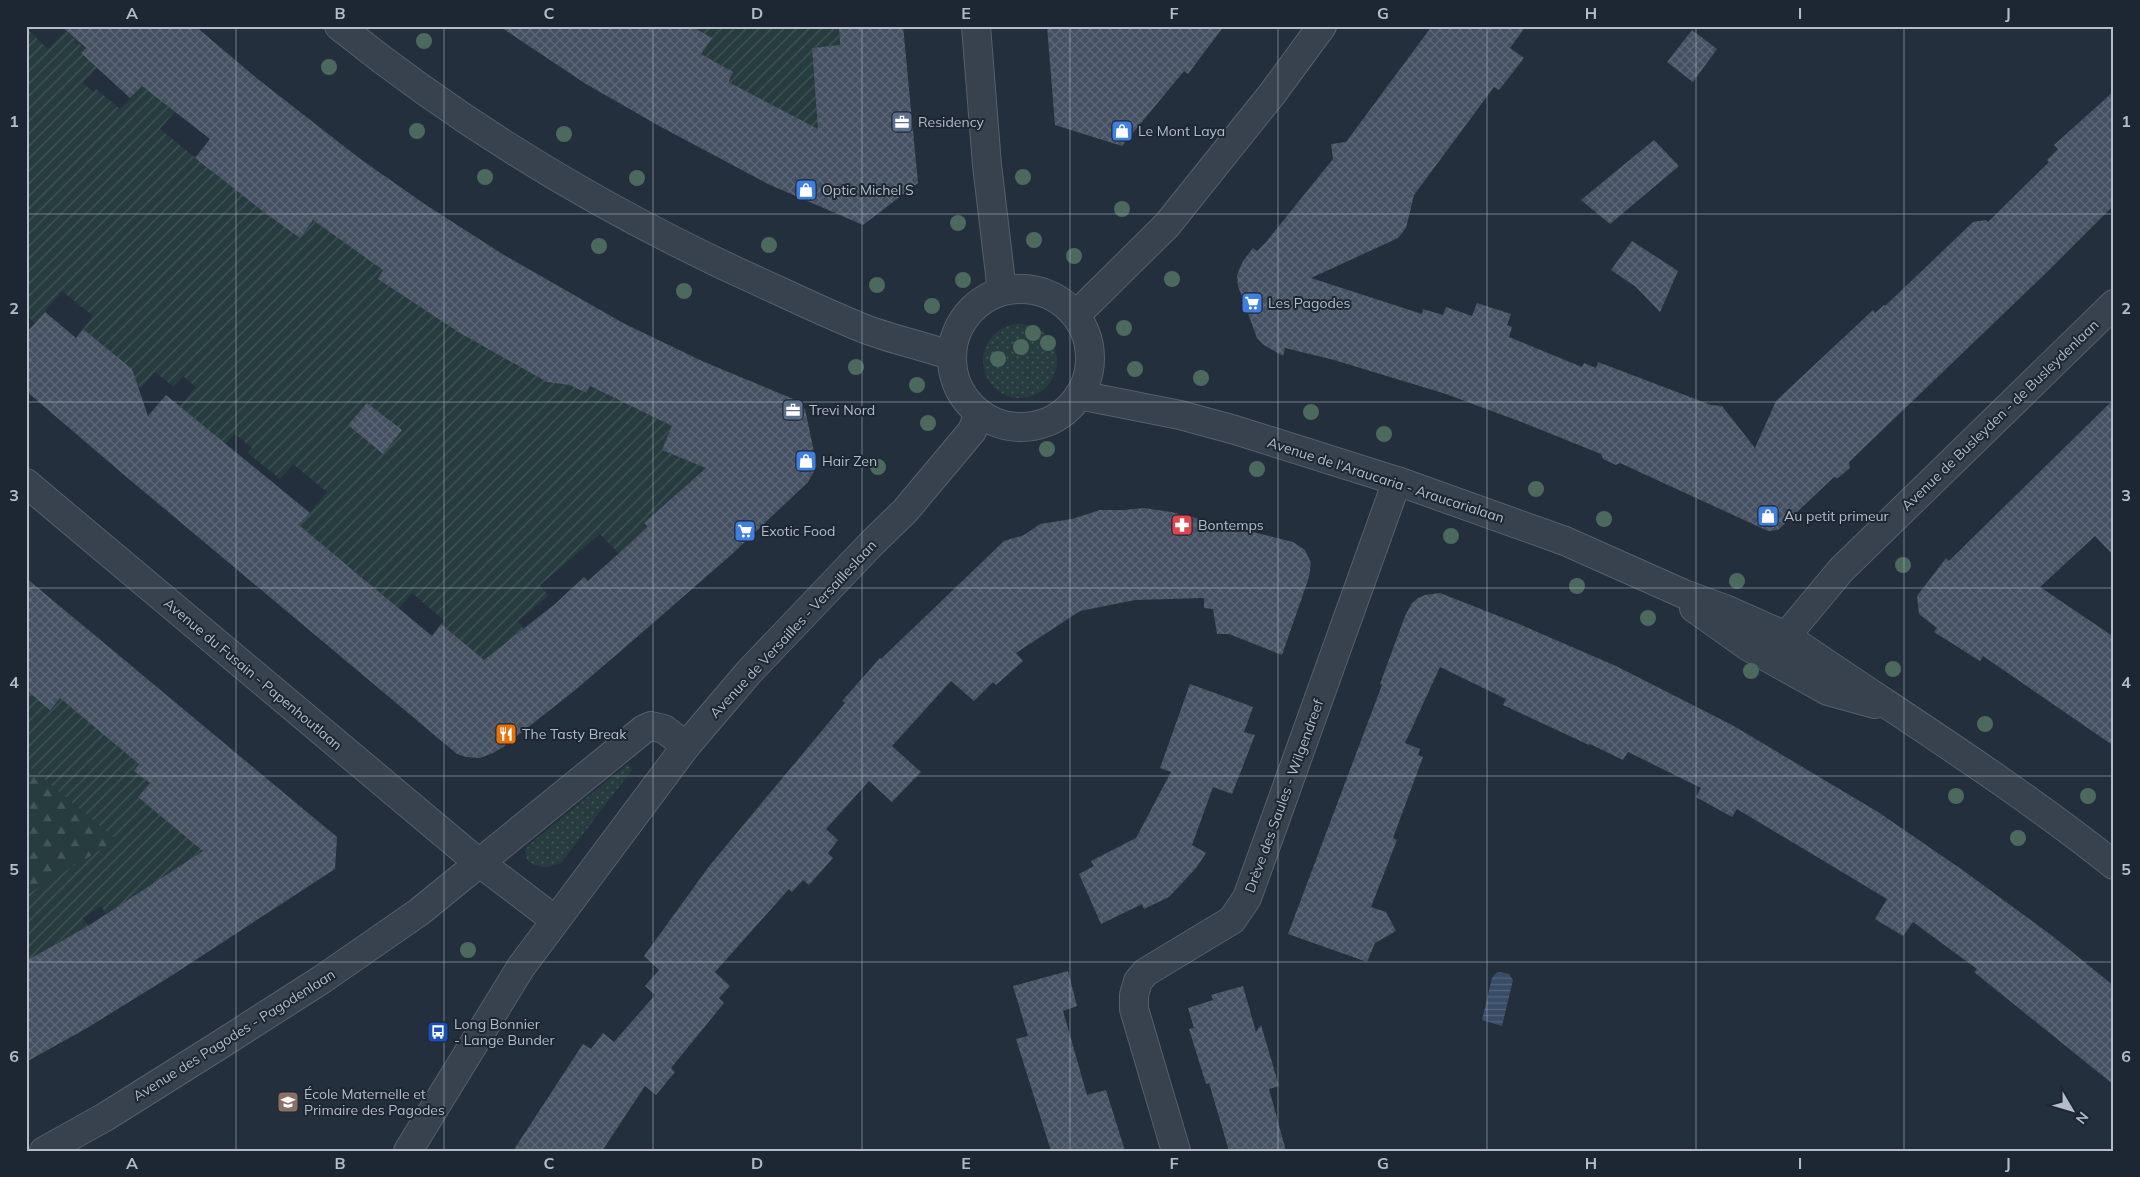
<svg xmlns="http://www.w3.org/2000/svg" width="2140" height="1177" font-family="Mulish,sans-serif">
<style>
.grass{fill:url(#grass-dots)}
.forest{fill:url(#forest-firs)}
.garden{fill:url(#garden-furrows)}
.water{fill:url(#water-rules)}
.building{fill:url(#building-cross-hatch)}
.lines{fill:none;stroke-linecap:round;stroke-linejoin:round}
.minor-casing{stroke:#565f6c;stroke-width:30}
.minor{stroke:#38414e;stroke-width:28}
.tree{fill:#4b6a5d}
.grid{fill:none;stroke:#b4bcc9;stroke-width:1;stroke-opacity:0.55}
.labels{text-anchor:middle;stroke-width:4;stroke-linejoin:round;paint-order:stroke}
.poi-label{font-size:14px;fill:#b4bcc9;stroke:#1d2633;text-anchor:start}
.street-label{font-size:14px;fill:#b4bcc9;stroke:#1d2633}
.neatline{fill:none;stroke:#b4bcc9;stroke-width:2}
.grid-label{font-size:16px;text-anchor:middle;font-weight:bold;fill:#b4bcc9}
</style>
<defs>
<pattern id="grass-dots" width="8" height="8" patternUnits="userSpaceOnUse" patternTransform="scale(1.25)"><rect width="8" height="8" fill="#263c3f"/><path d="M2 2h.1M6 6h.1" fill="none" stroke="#435659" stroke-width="1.8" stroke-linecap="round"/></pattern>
<pattern id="forest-firs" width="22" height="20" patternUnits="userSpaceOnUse" patternTransform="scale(1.25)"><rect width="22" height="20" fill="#263c3f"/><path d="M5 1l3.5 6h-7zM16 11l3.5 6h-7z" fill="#435659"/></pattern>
<pattern id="garden-furrows" width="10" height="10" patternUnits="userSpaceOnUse" patternTransform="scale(1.25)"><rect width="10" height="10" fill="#263c3f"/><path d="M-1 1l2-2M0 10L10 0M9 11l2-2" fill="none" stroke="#435659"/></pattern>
<pattern id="water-rules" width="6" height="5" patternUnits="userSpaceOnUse" patternTransform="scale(1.25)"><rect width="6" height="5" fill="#394c67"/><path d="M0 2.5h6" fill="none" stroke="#53647b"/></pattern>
<pattern id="building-cross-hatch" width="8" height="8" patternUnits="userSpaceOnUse" patternTransform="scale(1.25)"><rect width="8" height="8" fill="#455162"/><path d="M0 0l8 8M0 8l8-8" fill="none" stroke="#5d6877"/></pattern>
</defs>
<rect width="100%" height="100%" fill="#242f3e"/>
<g class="grass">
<circle cx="1020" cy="361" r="37"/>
<path d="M628 764 632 770 561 863C549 868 538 869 527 860L525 850 530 844Z"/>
</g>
<polygon class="forest" points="26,764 118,840 26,895"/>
<g class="garden">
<polygon points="677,26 839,26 840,45 812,48 814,78 836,140 751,94 745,96 727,89 733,72 701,54 711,38"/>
<path d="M26 28 48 49 66 31 85 49 81 53 97 68 83 83 93 92 96 89 120 109 147 80 178 108 160 129C206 167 252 203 300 237L313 220 386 266 378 279 458 331 538 377 565 382 585 393 591 387 672 426 752 456 645 523 649 528 619 554 600 534 540 585 548 596 518 621 524 629 498 649 478 675 469 647 441 624 444 620 412 593 399 608 362 590 368 582 313 537 293 533 327 492 293 464 280 479 248 453 252 448 235 434 226 444 211 432 165 424 196 387 183 376 174 387 155 372 141 388 137 385 132 369 83 329 93 316 62 291 35 323 26 315Z"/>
<polygon points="26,671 37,698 49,709 65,693 139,764 150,783 138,797 170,823 255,846 125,902 106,914 101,906 83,918 88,926 50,947 64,971 26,992 26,895 117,840 26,764"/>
</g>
<polygon class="water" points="1500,972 1509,974 1513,980 1502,1026 1482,1020 1492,978 1496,973"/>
<g class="building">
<polygon points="61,26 195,26 259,80 359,158 426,205 504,255 623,323 702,361 798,401 805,409 817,466 808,482 731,555 637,637 574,691 503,747 493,753 480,758 466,757 457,754 123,474 26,391 26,333 45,312 76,338 83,329 132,369 148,416 166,395 310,513 299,525 367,582 432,636 441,624 484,660 555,604 584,577 588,581 648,527 644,523 706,468 662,450 672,426 590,386 586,393 570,385 547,382 460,333 378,279 383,270 313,220 300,238 264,212 195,158 210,139 142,86 130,98 81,53 86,48"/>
<polygon points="499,26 691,26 712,38 701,54 733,72 729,81 730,83 818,129 812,48 840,45 839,26 903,26 918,183 863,225 768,184 661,127 586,84"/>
<polygon points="1047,26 1224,26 1188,74 1184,71 1122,146 1055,125"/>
<polygon points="1432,26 1526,26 1510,48 1524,58 1499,90 1494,87 1414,195 1406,228 1398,238 1311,278 1422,314 1423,309 1443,315 1446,307 1472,316 1477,303 1511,314 1507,325 1512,327 1509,337 1582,367 1584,363 1596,368 1598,362 1711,405 1722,406 1755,448 1776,401 1873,310 1875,313 1884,305 1885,306 1973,222 1986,220 1988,222 2049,162 2047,160 2058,149 2054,145 2114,91 2114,205 2047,272 1849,462 1850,468 1838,478 1834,477 1778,530 1768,531 1620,463 1616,465 1603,459 1601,454 1524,423 1446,394 1334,360 1285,348 1283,356 1264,345 1257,338 1238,286 1237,275 1243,261 1253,248 1257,251 1266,242 1333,159 1331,144 1346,142"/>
<polygon points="1692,30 1717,49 1693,82 1667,62"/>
<polygon points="1654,140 1679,166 1610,224 1581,200"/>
<polygon points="1632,241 1678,271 1660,312 1636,287 1611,270"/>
<polygon points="2114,399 2114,556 2095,536 2040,587 2114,637 2114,746 1983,656 1980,661 1934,632 1937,628 1919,614 1917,596 1946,558 1949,561"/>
<polygon points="367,403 402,430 383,454 348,425"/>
<polygon points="1144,508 1171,512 1293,542 1305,550 1311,563 1309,577 1282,655 1229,634 1217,634 1213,609 1204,608 1204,598 1135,600 1080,611 1016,653 1023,661 996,685 993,682 974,701 951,681 892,746 921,772 892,802 869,781 826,829 838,840 828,853 833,858 809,885 803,880 792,892 789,889 715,972 730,986 719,998 724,1003 671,1068 675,1072 656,1095 645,1086 602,1151 513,1151 583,1044 591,1049 603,1033 614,1042 655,995 645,986 659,970 644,956 710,865 845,703 842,701 880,658 881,659 1004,541 1024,535 1040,524 1072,519 1100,510 1124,510"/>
<polygon points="26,578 337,837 335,869 171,976 87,1028 26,1062 26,961 88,926 203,851 138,797 150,783 134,771 139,764 60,698 50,710 26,690"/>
<polygon points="1440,593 1519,624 1616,666 1732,725 1878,812 1964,871 2055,938 2114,986 2114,1085 1974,972 1977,969 1913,922 1903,936 1875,919 1887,899 1737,809 1732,817 1696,797 1701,788 1628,752 1623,760 1590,744 1589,745 1503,705 1506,699 1440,667 1405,743 1420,749 1418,755 1423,757 1393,838 1397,840 1371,907 1386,912 1396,931 1375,943 1367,962 1288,934 1382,685 1380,684 1405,616 1412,603 1418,598 1425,595"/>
<polygon points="1190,684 1253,707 1244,732 1255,735 1232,794 1213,787 1192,845 1206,853 1196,868 1169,897 1144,909 1142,904 1101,924 1079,874 1094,866 1091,861 1136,838 1171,772 1160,768"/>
<polygon points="1068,971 1077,1006 1063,1011 1087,1095 1106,1090 1125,1151 1051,1151 1016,1039 1028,1036 1013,986"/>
<polygon points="1243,986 1256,1032 1261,1025 1279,1086 1269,1089 1286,1151 1229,1151 1209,1083 1206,1084 1189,1029 1194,1028 1188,1008 1213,1000 1211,995"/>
</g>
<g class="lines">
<g class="minor-casing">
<g id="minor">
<path d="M339 26C472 133 620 220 775 289 805 303 835 317 865 329 894 340 924 346 952 356"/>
<polyline points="976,26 987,165 1002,291"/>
<circle cx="1021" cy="358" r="69"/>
<polyline points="1076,315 1167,225 1272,94 1322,26"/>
<path d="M1079 395 1180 415 1235 430 1397 481 1565 541 1684 594 1725 609 1786 636C1896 712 2010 782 2114 865"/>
<polyline points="26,483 467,853 555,920"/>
<polyline points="1694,608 1749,647 1808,680 1828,691 1875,704"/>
<polyline points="1773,646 1786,636 1841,570 2114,304"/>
<polyline points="44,1151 105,1117 218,1046 321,980 419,912 644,729 651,726 664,729 686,746"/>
<polyline points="408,1151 521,967 686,746 749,672 872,543 905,511 972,431 979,413"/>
<polyline points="1176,1151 1134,1009 1134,995 1138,981 1146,972 1232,920 1247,898 1397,481"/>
</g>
</g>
<use href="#minor" class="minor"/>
</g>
<g class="tree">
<circle cx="424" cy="41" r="8"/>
<circle cx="329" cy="67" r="8"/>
<circle cx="417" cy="131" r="8"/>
<circle cx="564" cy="134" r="8"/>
<circle cx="485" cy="177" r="8"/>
<circle cx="1023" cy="177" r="8"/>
<circle cx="637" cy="178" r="8"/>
<circle cx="1122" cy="209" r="8"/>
<circle cx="958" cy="223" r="8"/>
<circle cx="1034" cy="240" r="8"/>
<circle cx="769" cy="245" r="8"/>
<circle cx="599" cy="246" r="8"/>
<circle cx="1074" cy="256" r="8"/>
<circle cx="1172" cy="279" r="8"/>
<circle cx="963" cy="280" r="8"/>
<circle cx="877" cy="285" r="8"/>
<circle cx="684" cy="291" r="8"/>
<circle cx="932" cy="306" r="8"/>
<circle cx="1124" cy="328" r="8"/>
<circle cx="1033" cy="333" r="8"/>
<circle cx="1048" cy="343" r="8"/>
<circle cx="1021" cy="347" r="8"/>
<circle cx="998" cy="359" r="8"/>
<circle cx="856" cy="367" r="8"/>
<circle cx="1135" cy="369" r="8"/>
<circle cx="1201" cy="378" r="8"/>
<circle cx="917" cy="385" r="8"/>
<circle cx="1311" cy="412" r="8"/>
<circle cx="928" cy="423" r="8"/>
<circle cx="1384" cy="434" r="8"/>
<circle cx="1047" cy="449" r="8"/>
<circle cx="878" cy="467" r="8"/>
<circle cx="1257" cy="469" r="8"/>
<circle cx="1536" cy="489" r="8"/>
<circle cx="1604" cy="519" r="8"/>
<circle cx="1451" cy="536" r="8"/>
<circle cx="1903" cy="565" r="8"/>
<circle cx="1737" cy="581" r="8"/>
<circle cx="1577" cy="586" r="8"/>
<circle cx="1648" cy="618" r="8"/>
<circle cx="1893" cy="669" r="8"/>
<circle cx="1751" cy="671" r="8"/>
<circle cx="1985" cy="724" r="8"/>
<circle cx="1956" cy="796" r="8"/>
<circle cx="2088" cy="796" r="8"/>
<circle cx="2018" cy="838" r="8"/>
<circle cx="468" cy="950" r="8"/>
</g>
<path class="grid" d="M236 26V1151M444 26V1151M653 26V1151M862 26V1151M1070 26V1151M1278 26V1151M1487 26V1151M1696 26V1151M1904 26V1151M26 214H2114M26 402H2114M26 588H2114M26 776H2114M26 962H2114"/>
<defs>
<g id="office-square" transform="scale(1.125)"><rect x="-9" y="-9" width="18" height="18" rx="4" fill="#5c6f8a" stroke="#1d2633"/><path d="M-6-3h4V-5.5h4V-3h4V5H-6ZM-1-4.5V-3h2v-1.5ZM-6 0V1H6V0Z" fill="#fff"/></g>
<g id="shop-square" transform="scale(1.125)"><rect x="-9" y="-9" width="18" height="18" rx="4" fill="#3f7fe0" stroke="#1d2633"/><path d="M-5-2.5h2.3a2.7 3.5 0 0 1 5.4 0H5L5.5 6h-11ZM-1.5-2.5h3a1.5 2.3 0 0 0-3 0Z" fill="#fff"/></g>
<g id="supermarket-square" transform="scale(1.125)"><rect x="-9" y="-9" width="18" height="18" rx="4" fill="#3f7fe0" stroke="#1d2633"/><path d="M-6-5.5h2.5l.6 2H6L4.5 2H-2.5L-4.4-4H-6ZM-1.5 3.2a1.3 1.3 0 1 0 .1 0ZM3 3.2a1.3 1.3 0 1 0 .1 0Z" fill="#fff"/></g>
<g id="pharmacy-square" transform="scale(1.125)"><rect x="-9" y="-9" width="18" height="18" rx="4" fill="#e0444e" stroke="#1d2633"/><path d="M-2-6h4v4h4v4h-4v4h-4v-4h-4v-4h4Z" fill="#fff"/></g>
<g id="restaurant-square" transform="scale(1.125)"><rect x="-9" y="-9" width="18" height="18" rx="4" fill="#e8710a" stroke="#1d2633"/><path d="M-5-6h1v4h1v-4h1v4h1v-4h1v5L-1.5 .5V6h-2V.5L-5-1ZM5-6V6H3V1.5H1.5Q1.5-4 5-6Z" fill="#fff"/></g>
<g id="bus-square" transform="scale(1.125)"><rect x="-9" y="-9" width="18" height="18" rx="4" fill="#1a4fb4" stroke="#1d2633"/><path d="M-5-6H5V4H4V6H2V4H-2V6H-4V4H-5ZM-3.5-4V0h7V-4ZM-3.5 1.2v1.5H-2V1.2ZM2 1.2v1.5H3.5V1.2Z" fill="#fff"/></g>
<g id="school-square" transform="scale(1.125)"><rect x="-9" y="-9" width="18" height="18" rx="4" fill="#8d6e63" stroke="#1d2633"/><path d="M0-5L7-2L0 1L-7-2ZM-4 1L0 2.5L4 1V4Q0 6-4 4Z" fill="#fff"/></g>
</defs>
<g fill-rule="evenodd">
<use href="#office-square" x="902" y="122"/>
<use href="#shop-square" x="1122" y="131"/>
<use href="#shop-square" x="806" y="190"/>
<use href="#supermarket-square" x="1252" y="303"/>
<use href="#office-square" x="793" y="410"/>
<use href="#shop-square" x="806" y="461"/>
<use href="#shop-square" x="1768" y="516"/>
<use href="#pharmacy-square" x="1182" y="525"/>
<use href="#supermarket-square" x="745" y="531"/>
<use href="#restaurant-square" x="506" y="734"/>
<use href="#bus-square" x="438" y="1032"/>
<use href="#school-square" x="288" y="1102"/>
</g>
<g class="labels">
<g class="poi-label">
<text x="918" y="127">Residency</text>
<text x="1138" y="136">Le Mont Laya</text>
<text x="822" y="195">Optic Michel S</text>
<text x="1268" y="308">Les Pagodes</text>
<text x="809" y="415">Trevi Nord</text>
<text x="822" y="466">Hair Zen</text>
<text x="1784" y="521">Au petit primeur</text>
<text x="1198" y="530">Bontemps</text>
<text x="761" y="536">Exotic Food</text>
<text x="522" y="739">The Tasty Break</text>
<text x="454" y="1029">Long Bonnier<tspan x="454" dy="16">- Lange Bunder</tspan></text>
<text x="304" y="1099">École Maternelle et<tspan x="304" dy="16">Primaire des Pagodes</tspan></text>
</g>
<g class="street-label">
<text transform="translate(2000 415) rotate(-44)" y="5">Avenue de Busleyden - de Busleydenlaan</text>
<text transform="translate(1386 480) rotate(18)" y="5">Avenue de l'Araucaria - Araucarialaan</text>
<text transform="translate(793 629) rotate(-47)" y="5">Avenue de Versailles - Versailleslaan</text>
<text transform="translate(253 674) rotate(40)" y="5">Avenue du Fusain - Papenhoutlaan</text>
<text transform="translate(1284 796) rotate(-70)" y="5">Drève des Saules - Wilgendreef</text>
<text transform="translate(234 1035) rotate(-32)" y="5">Avenue des Pagodes - Pagodenlaan</text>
</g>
</g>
<rect width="2140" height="1177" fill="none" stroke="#1d2633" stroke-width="55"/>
<g transform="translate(2072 1110) rotate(128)" stroke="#1d2633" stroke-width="4" paint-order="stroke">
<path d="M0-4L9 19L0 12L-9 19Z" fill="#b4bcc9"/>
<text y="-8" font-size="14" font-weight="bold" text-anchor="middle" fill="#b4bcc9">N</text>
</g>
<rect x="28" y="28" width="2084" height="1122" class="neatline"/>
<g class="grid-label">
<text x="132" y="19">A</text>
<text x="340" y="19">B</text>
<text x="549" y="19">C</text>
<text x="757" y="19">D</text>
<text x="966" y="19">E</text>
<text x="1174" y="19">F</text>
<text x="1383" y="19">G</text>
<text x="1591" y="19">H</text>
<text x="1800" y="19">I</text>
<text x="2008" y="19">J</text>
<text x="14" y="127">1</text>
<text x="2126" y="127">1</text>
<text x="14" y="314">2</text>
<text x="2126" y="314">2</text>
<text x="14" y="501">3</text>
<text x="2126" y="501">3</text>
<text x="14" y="688">4</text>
<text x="2126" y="688">4</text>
<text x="14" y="875">5</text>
<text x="2126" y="875">5</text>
<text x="14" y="1062">6</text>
<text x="2126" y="1062">6</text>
<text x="132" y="1169">A</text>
<text x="340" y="1169">B</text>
<text x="549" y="1169">C</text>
<text x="757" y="1169">D</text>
<text x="966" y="1169">E</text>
<text x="1174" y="1169">F</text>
<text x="1383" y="1169">G</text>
<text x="1591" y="1169">H</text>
<text x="1800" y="1169">I</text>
<text x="2008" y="1169">J</text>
</g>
</svg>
